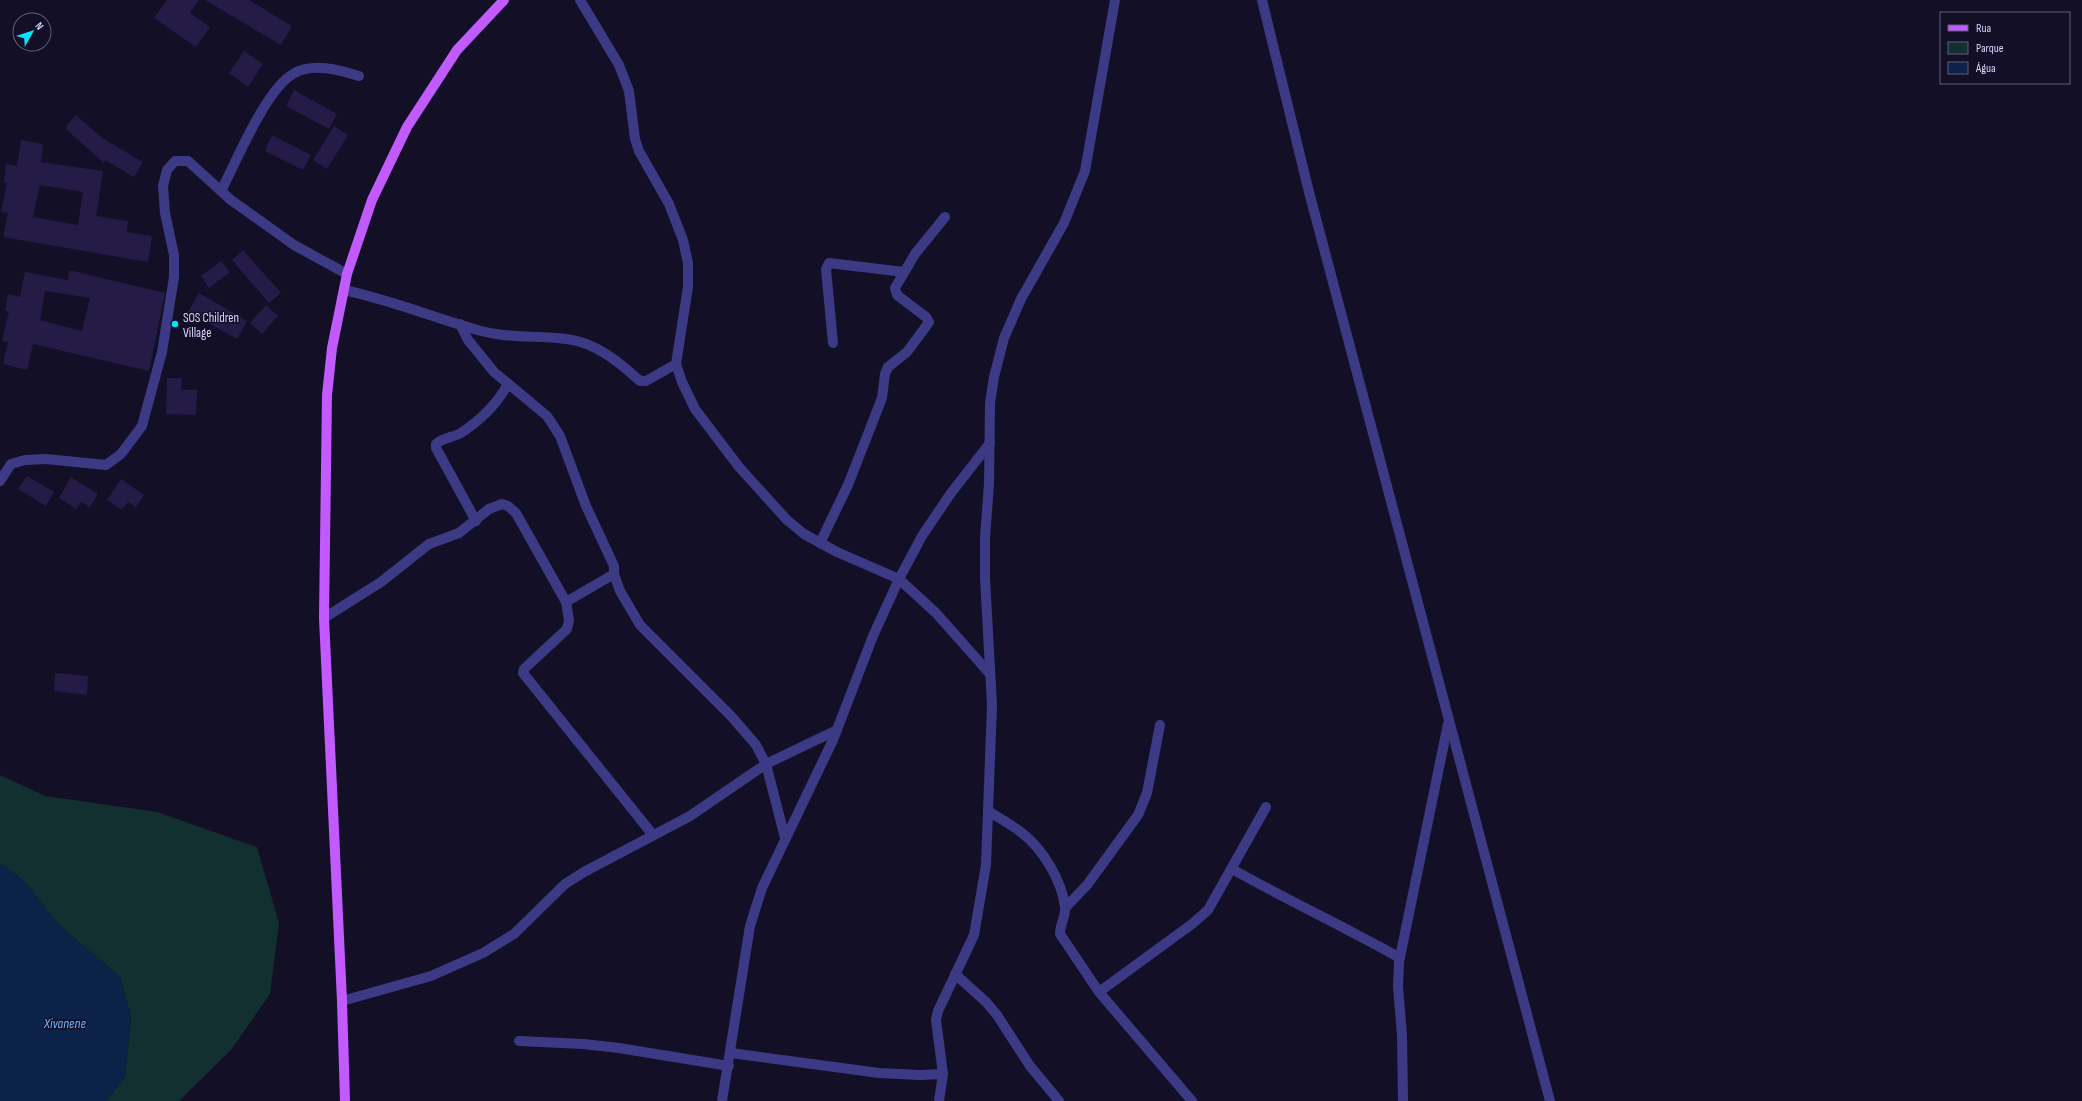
<svg xmlns="http://www.w3.org/2000/svg" width="2082" height="1101" font-family="'Sofia Sans Condensed',sans-serif">
<style>
.green{fill:#12302f}
.water{fill:#0c2248}
.building{fill:#241b47;fill-rule:evenodd}
.lines{fill:none;stroke-linecap:round;stroke-linejoin:round}
.minor{stroke:#3d3a85;stroke-width:10}
.major{stroke:#c25bff;stroke-width:10}
.poi-dot{fill:#00e5ff;stroke:#130f26;stroke-width:1.5}
.labels{text-anchor:middle;stroke-width:3;stroke-linejoin:round;paint-order:stroke}
.poi-label{font-size:13px;fill:#d9d4ff;stroke:#130f26;text-anchor:start}
.water-label{font-size:14px;font-style:italic;fill:#62b6ff;stroke:#130f26}
</style>
<rect width="100%" height="100%" fill="#130f26"/>
<polygon class="green" points="0,775 45,796 157,812 257,847 279,923 270,994 231,1050 179,1101 106,1101 125,1077 131,1017 120,977 61,927 24,881 0,863"/>
<polygon class="water" points="0,863 24,881 61,927 120,977 131,1017 125,1077 106,1101 0,1101"/>
<g class="building">
<polygon points="167,0 199,0 190,13 210,27 196,47 154,18"/>
<polygon points="205,0 249,0 292,26 281,45"/>
<polygon points="244,51 263,64 248,87 229,73"/>
<polygon points="294,90 337,114 329,129 286,106"/>
<polygon points="76,115 102,138 143,162 134,177 105,160 104,163 67,130 67,125"/>
<polygon points="334,126 348,135 327,169 313,160"/>
<polygon points="272,135 311,155 303,170 265,151"/>
<path d="M21 140 43 144 41 162 103 171 96 216 128 221 127 232 152 236 148 262 3 237 8 213 1 212 7 183 4 182 6 164 17 166ZM40 185 83 192 78 225 33 217Z"/>
<polygon points="243,250 281,293 269,303 232,260"/>
<polygon points="221,261 230,272 209,288 201,276"/>
<path d="M69 270 165 293 149 371 33 344 27 370 3 364 8 342 2 341 9 311H5L8 294 20 297 25 272 68 280ZM45 291 90 298 82 331 40 320Z"/>
<polygon points="199,293 247,321 237,339 188,312"/>
<polygon points="266,305 278,316 262,334 250,323"/>
<polygon points="167,378 182,378 181,390 197,390 196,415 166,414"/>
<polygon points="27,476 54,492 46,506 18,489"/>
<polygon points="71,477 98,494 90,507 81,502 76,509 59,498"/>
<polygon points="121,479 144,495 136,507 128,502 122,510 107,500"/>
<polygon points="55,673 88,676 87,695 54,691"/>
</g>
<g class="lines">
<g class="minor">
<polyline points="580,0 619,65 629,91 635,139 639,151 669,204 683,240 688,263 688,287 676,364 682,382 695,409 739,467 787,520 804,534 837,552 899,579 936,613 990,674"/>
<polyline points="1262,0 1309,192 1550,1101"/>
<path d="M221 191C236 162 266 89 293 74 312 62 340 70 359 76"/>
<path d="M344 290C391 300 435 318 481 331 512 339 537 335 566 339 595 342 619 362 640 381H646L676 364"/>
<polyline points="460,324 468,340 494,372 547,416 553,425 560,436 586,506 614,566 614,574 620,591 640,625 732,717 756,745 766,764 785,838"/>
<polyline points="833,343 826,269 829,263 904,272"/>
<polyline points="0,481 11,464 25,460 46,459 106,465 121,454 142,426 162,352 174,277 174,255 165,213 163,186 167,170 175,161 188,161 231,200 294,245 347,274"/>
<path d="M476 521 436 448V444C442 438 454 437 461 433 481 420 497 404 508 384"/>
<polyline points="820,543 848,485 882,398 885,374 888,367 907,352 927,325 929,322 926,317 897,295 895,288 915,254 945,217"/>
<polyline points="566,602 614,574"/>
<polyline points="324,618 381,582 429,544 459,533 489,509 502,504 508,506 516,513 566,602 569,620 567,629 524,669 523,673 653,835"/>
<path d="M988 811C999 818 1012 825 1022 833 1043 849 1062 881 1065 907 1066 916 1060 924 1060 934L1099 992 1192 1101"/>
<path d="M1232 869C1287 900 1345 927 1400 958"/>
<polyline points="1065,908 1087,885 1138,815 1147,793 1160,725"/>
<polyline points="955,974 986,1002 997,1015 1030,1066 1059,1101"/>
<polyline points="1099,992 1192,924 1208,910 1266,807"/>
<polyline points="342,1001 431,976 483,953 514,934 565,884 584,872 690,816 766,764 837,730"/>
<polyline points="519,1041 583,1044 619,1048 729,1066"/>
<polyline points="731,1053 879,1073 920,1075 943,1074"/>
<polyline points="722,1101 750,926 762,888 833,740 873,636 899,579 922,536 951,493 990,443"/>
<polyline points="939,1101 943,1074 936,1020 938,1011 974,935 986,865 992,705 985,578 985,538 989,484 990,403 994,377 1004,338 1021,299 1064,223 1085,171 1115,0"/>
<polyline points="1403,1101 1402,1035 1398,987 1399,962 1448,724"/>
</g>
<polyline class="major" points="345,1101 342,1001 324,618 327,395 332,348 347,274 372,200 407,127 457,50 504,0"/>
</g>
<circle class="poi-dot" cx="175" cy="324" r="4"/>
<g class="labels">
<g class="poi-label">
<text x="183" y="322">SOS Children<tspan x="183" dy="15">Village</tspan></text>
</g>
<g class="water-label">
<text x="65" y="1028">Xivanene</text>
</g>
</g>
<rect x="1940" y="12" width="130" height="72" fill="#130f26" stroke="#625e7d"/>
<rect x="1948" y="25" width="20" height="6" fill="#c25bff" stroke="#625e7d"/>
<text x="1976" y="32" font-size="12" fill="#d9d4ff">Rua</text>
<rect x="1948" y="42" width="20" height="12" fill="#12302f" stroke="#625e7d"/>
<text x="1976" y="52" font-size="12" fill="#d9d4ff">Parque</text>
<rect x="1948" y="62" width="20" height="12" fill="#0c2248" stroke="#625e7d"/>
<text x="1976" y="72" font-size="12" fill="#d9d4ff">Água</text>
<g transform="translate(32 32) rotate(51)"><circle r="19" fill="#130f26" stroke="#625e7d"/>
<path d="M0-3L7 15L0 10L-7 15Z" fill="#00e5ff"/>
<text y="-6" font-size="11" font-weight="bold" text-anchor="middle" fill="#d9d4ff">N</text>
</g>
</svg>
